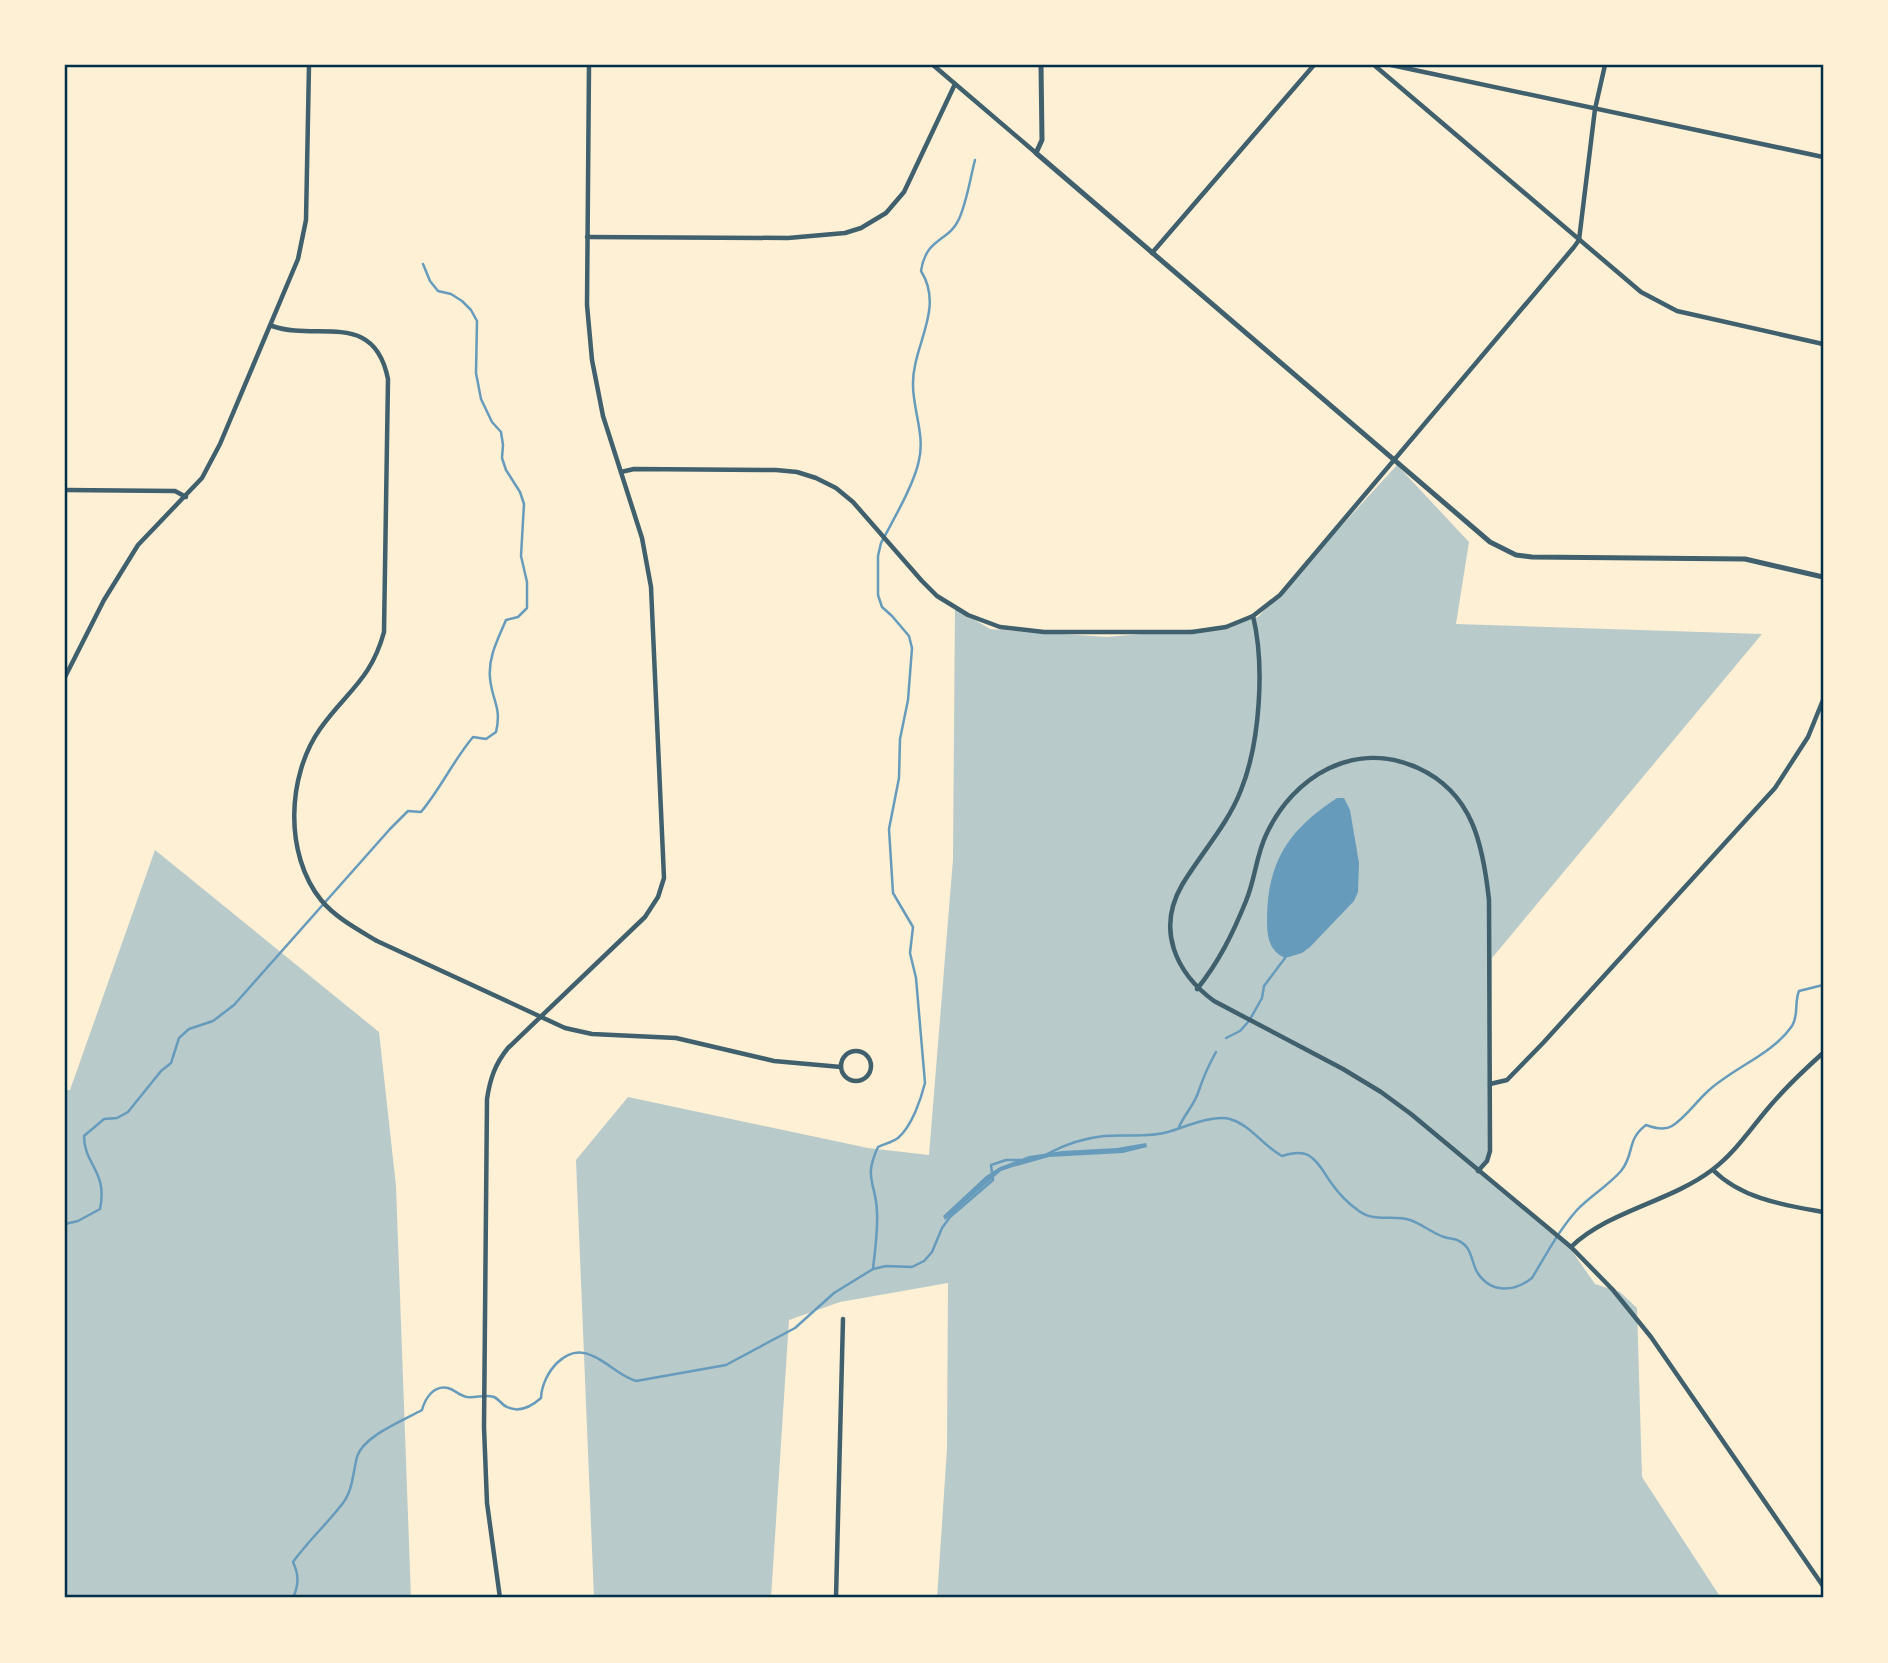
<svg xmlns="http://www.w3.org/2000/svg" width="1888" height="1663" font-family="'Asap Condensed',sans-serif">
<style>
.green{fill:#b9caca}
.water{fill:#669bbc}
.lines{fill:none;stroke-linecap:round;stroke-linejoin:round}
.stream{stroke:#669bbc;stroke-width:2.5}
.minor{stroke:#3f606c;stroke-width:4.5}
.tertiary{stroke:#3f606c;stroke-width:5}
.neatline{fill:none;stroke:#003049;stroke-width:2.5}
</style>
<rect width="100%" height="100%" fill="#fdf0d5"/>
<g class="green">
<polygon points="1397,465 1469,542 1456,624 1762,634 1492,958 1490,1145 1482,1171 1563,1238 1595,1284 1620,1292 1637,1308 1642,1477 1721,1598 937,1598 947,1449 948,1283 840,1302 789,1320 771,1598 594,1598 576,1160 628,1097 868,1148 929,1155 953,859 955,608 990,629 1107,637 1220,627 1258,617"/>
<polygon points="155,850 379,1032 396,1186 411,1598 65,1598 65,1090 70,1090"/>
</g>
<g class="water">
<path d="M1337 798H1344L1350 810 1359 863 1358 892 1354 901 1310 947 1302 953 1285 958C1269 951 1267 936 1267 921 1267 862 1288 830 1337 798Z"/>
<polygon points="1146,1143 1147,1147 1123,1153 1049,1157 1013,1167 1001,1171 945,1220 943,1216 986,1176 1000,1167 1029,1156 1062,1151 1117,1148"/>
</g>
<g class="lines">
<g class="stream">
<polyline points="1226,1038 1240,1031 1249,1021 1262,998 1264,986 1285,958"/>
<path d="M1179 1127C1184 1115 1194 1105 1198 1093 1203 1078 1208 1066 1216 1052"/>
<path d="M1047 1154C1064 1145 1084 1138 1104 1136 1124 1134 1148 1138 1168 1132 1185 1127 1214 1114 1230 1119 1251 1125 1263 1146 1282 1156 1291 1153 1300 1151 1308 1155 1319 1161 1325 1175 1332 1184 1339 1194 1349 1204 1359 1211 1375 1223 1393 1214 1410 1220 1422 1224 1432 1233 1444 1237 1449 1239 1455 1238 1459 1241 1472 1247 1471 1261 1477 1272 1491 1294 1514 1292 1532 1278 1546 1255 1559 1230 1577 1210 1590 1196 1608 1186 1621 1171 1635 1154 1626 1140 1646 1125 1654 1128 1664 1131 1672 1126 1685 1118 1696 1102 1707 1092 1732 1068 1772 1055 1792 1026 1799 1015 1794 1003 1799 991L1823 985"/>
<path d="M65 1224 78 1221 100 1209C108 1171 84 1165 84 1136L104 1119 117 1118 128 1112 161 1071 171 1063 179 1038 189 1029 213 1021 234 1005 390 829 408 811 421 812C441 788 453 761 473 737L486 739 496 732C502 707 492 701 490 678 488 657 498 639 506 620L518 617 527 608V582L521 556 524 504 520 492 506 470 502 458 503 445 501 432 492 422 481 399 476 373 477 321 471 310 462 301 451 294 438 291 430 281 423 264"/>
<path d="M873 1269C875 1250 878 1231 877 1212 876 1182 863 1179 878 1147 884 1144 893 1142 898 1138 912 1126 921 1099 925 1083L916 978 910 953 913 927 893 893 889 829 899 778 900 739 908 700 912 648 909 636 892 616 882 607 878 595V556L881 543C892 522 915 483 919 460 925 435 913 410 913 385 912 346 945 309 921 271 926 237 949 242 959 219 967 201 970 179 975 160"/>
<path d="M293 1598C299 1584 299 1575 293 1562 308 1541 327 1524 343 1503 353 1490 353 1472 357 1457 363 1436 404 1420 422 1410 425 1399 433 1385 448 1388 455 1390 460 1396 467 1397 477 1398 485 1394 494 1397 499 1399 502 1405 507 1407 519 1413 532 1406 541 1398 542 1374 566 1342 593 1356 609 1363 619 1376 636 1381L726 1365 795 1328 834 1293 873 1269 886 1266 912 1267 924 1261 932 1252 942 1228 950 1217 993 1180 991 1165 1006 1160H1021"/>
</g>
<g class="minor">
<polyline points="933,65 1036,153"/>
<polyline points="1374,65 1641,292 1677,311 1823,344"/>
<polyline points="1391,65 1823,157"/>
<polyline points="587,237 788,238 845,233 861,228 886,213 904,192 955,84"/>
<polyline points="1152,253 1314,65"/>
<path d="M272 326C318 342 374 309 388 379L384 632C371 680 346 692 320 729 287 776 284 854 321 900 336 918 357 929 377 941L565 1028 592 1034 676 1038 774 1061 841 1067"/>
<polyline points="621,472 634,469 776,470 797,472 816,478 836,488 853,502 922,581 937,596 968,615 1000,627 1044,632 1192,632 1226,627 1253,616 1280,595 1574,247 1579,240 1595,109 1605,65"/>
<polyline points="65,490 175,491 186,497"/>
<path d="M1253 616C1265 665 1260 743 1241 790 1227 826 1201 853 1182 885 1156 930 1176 973 1214 1001L1343 1069 1381 1092 1411 1114 1571 1247 1613 1290 1651 1337 1823 1586"/>
<polyline points="65,677 104,600 138,545 202,478 220,444 298,259 306,220 309,65"/>
<path d="M1197 989C1219 962 1233 933 1246 901 1255 880 1256 856 1266 835 1293 776 1355 739 1418 768 1473 793 1483 845 1489 900L1490 1151 1487 1161 1478 1171"/>
<circle cx="856" cy="1066" r="15"/>
<polyline points="1490,1084 1507,1080 1543,1043 1775,788 1808,737 1823,700"/>
<path d="M1713 1170C1742 1199 1784 1205 1823 1212"/>
<path d="M1571 1247C1608 1211 1670 1202 1712 1170 1735 1153 1751 1128 1770 1106 1786 1087 1804 1070 1823 1053"/>
<path d="M500 1598 487 1503 484 1427 487 1099C490 1079 495 1064 508 1048L645 917 658 897 664 878 651 587 642 538 603 416 592 360 587 305 589 65"/>
<polyline points="836,1598 843,1319"/>
</g>
<polyline class="tertiary" points="1041,65 1042,140 1036,153 1490,542 1516,555 1532,557 1745,559 1823,577"/>
</g>
<rect width="1888" height="1663" fill="none" stroke="#fdf0d5" stroke-width="133"/>
<rect x="66" y="66" width="1756" height="1530" class="neatline"/>
</svg>
